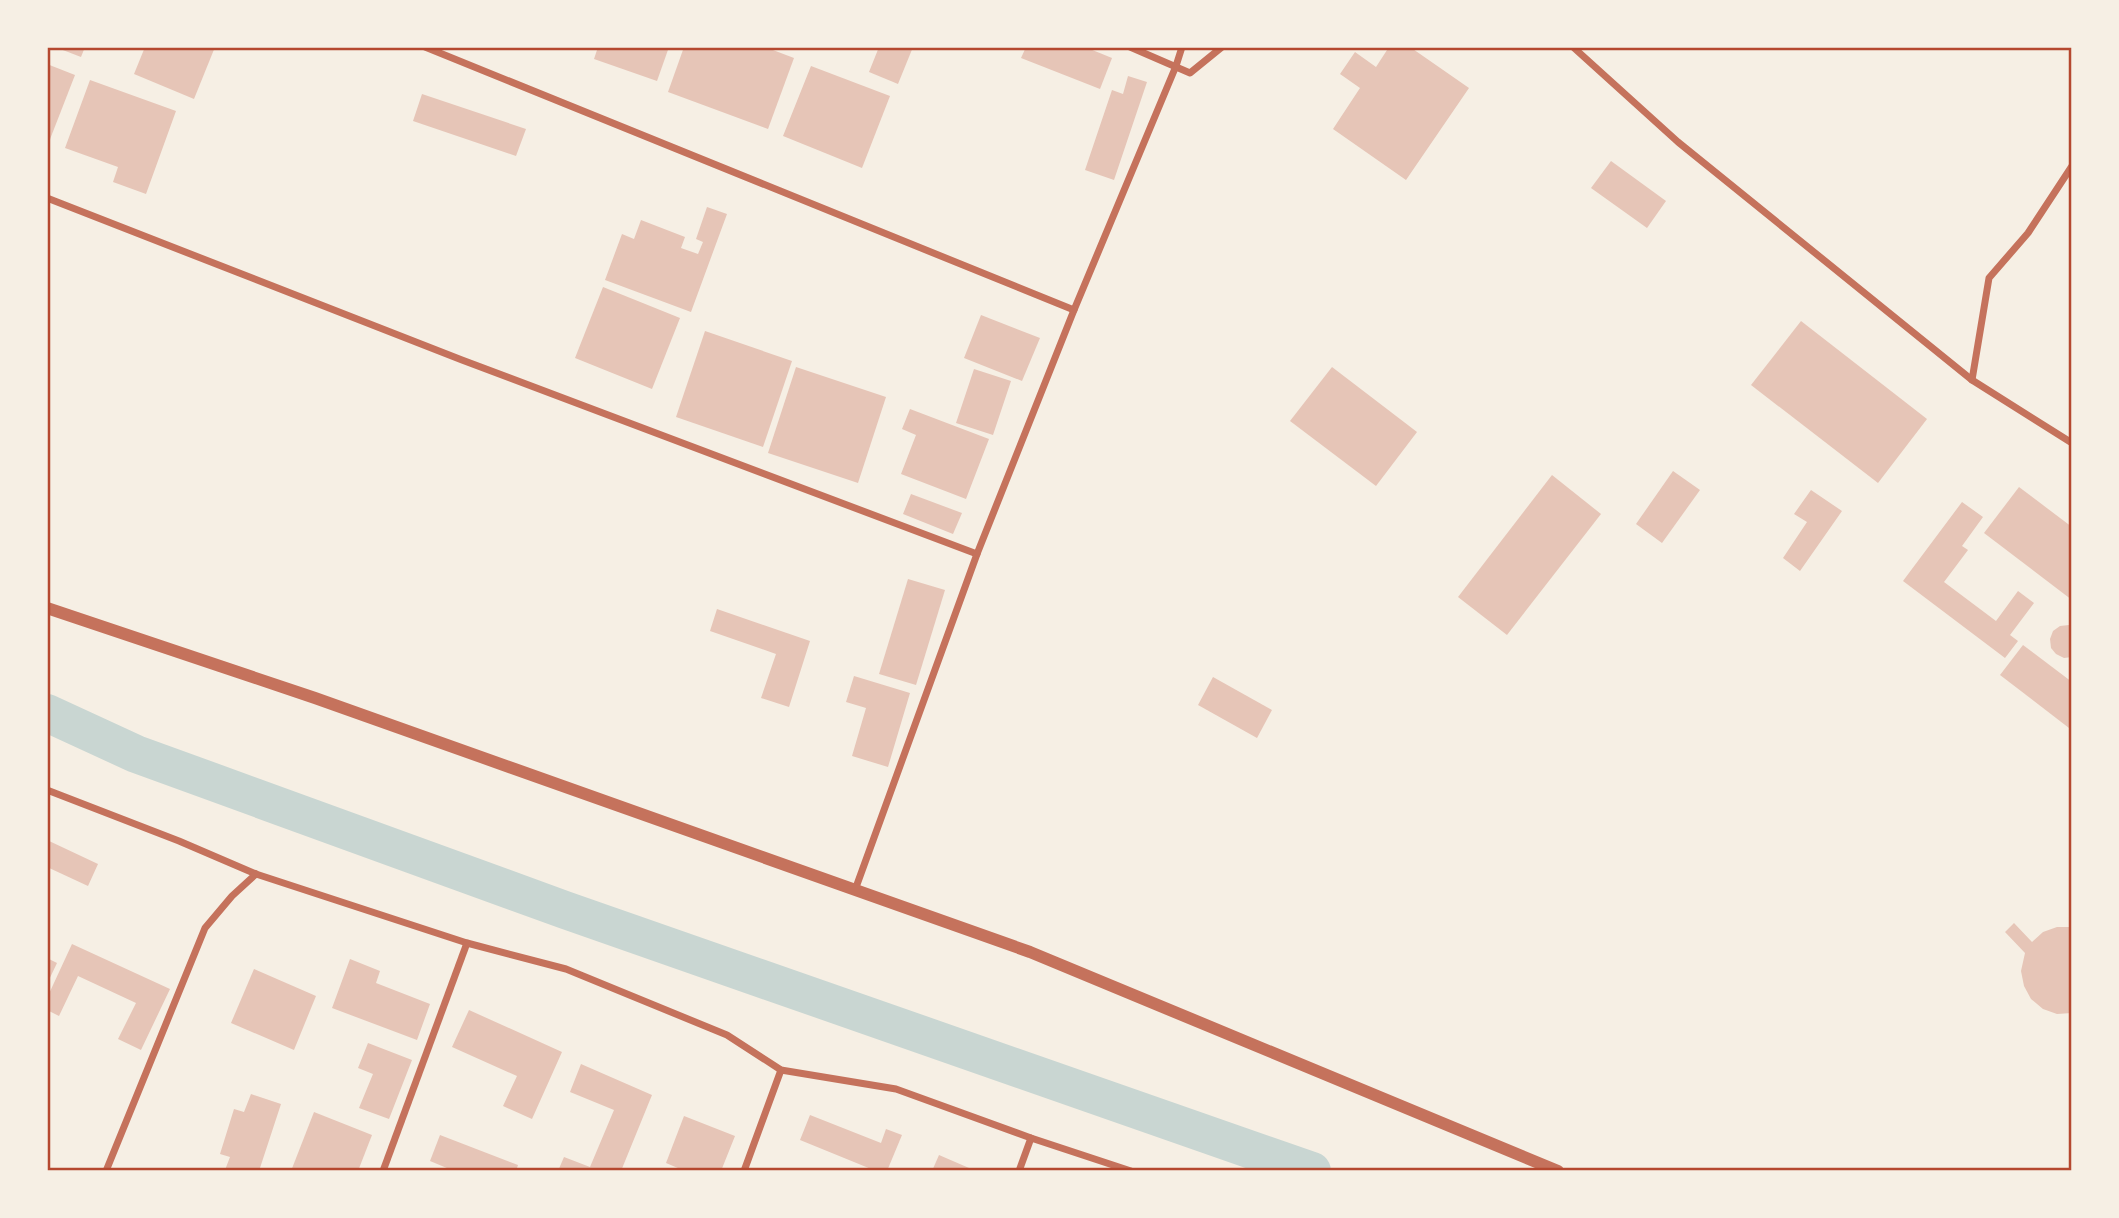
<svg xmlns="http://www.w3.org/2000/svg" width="2119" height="1218" font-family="'Fira Sans Condensed',sans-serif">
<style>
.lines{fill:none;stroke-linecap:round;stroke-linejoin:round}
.canal{stroke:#c9d6d2;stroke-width:38}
.building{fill:#e6c5b7}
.minor{stroke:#c5725c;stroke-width:7}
.tertiary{stroke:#c5725c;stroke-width:12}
.neatline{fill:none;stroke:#b5482f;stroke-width:2.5}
</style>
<rect width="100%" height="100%" fill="#f6efe4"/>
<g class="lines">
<polyline class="canal" points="47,713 136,754 565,910 1312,1171"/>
</g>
<g class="building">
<polygon points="55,47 85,47 81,57"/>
<polygon points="145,47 215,47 194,99 134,74"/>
<polygon points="598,47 669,47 657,81 594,59"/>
<polygon points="684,47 765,47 794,58 768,129 668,92"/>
<polygon points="879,47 913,47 898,84 869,72"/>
<polygon points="1026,47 1085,47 1112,58 1100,89 1021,58"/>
<polygon points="1389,47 1410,47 1469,88 1406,180 1333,129 1360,88 1340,74 1355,52 1376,67"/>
<polygon points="47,64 75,75 47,147"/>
<polygon points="811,66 890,96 862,168 783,136"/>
<polygon points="1128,76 1147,82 1114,180 1085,170 1112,90 1123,94"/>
<polygon points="90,80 176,111 146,194 113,182 118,167 65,148"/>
<polygon points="422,94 526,129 516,156 413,121"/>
<polygon points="1611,161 1666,201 1647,228 1591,188"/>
<polygon points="707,207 727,214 691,312 605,280 622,234 634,239 641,220 685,237 681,248 698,254 703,242 696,239"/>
<polygon points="603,287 680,318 652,389 575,358"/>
<polygon points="981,315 1040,338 1022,381 964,358"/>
<polygon points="1801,321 1927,419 1878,483 1751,385"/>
<polygon points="705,331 792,361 763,447 676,417"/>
<polygon points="796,367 886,397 858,483 768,453"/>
<polygon points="1332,367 1417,432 1376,486 1290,421"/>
<polygon points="974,369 1011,381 993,435 956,423"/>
<polygon points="910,409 989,439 966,499 901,474 916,435 902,429"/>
<polygon points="1673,471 1700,490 1662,543 1636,524"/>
<polygon points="1552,475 1601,514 1507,635 1458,597"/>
<polygon points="2019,487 2072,527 2072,600 1984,533"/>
<polygon points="1811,490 1842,511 1800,571 1783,558 1807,522 1794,514"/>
<polygon points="911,494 962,513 953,534 903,514"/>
<polygon points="1962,502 1983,517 1962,546 1968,550 1944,582 1996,621 2018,591 2034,603 2010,635 2018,641 2005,658 1903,581"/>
<polygon points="908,579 945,590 916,685 879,674"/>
<polygon points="717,609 810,641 789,707 761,698 776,654 710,631"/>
<polygon points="2069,625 2072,626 2072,657 2064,658 2056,654 2051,648 2050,639 2053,631 2060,626"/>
<polygon points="2023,645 2072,682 2072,725 2069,728 2000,675"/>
<polygon points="854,676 910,693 888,767 852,756 866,708 846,702"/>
<polygon points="1213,677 1272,710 1257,738 1198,705"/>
<polygon points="47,840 98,864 88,886 47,867"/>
<polygon points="2014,923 2032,942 2043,932 2057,927 2072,927 2072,1013 2057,1014 2043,1009 2031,999 2024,986 2021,971 2025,953 2005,932"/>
<polygon points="72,944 170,989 141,1050 118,1039 136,1003 78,976 59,1016 47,1010 47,998"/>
<polygon points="47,958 57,963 47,984"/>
<polygon points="350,959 380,971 376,983 430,1004 417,1040 332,1008"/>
<polygon points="254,969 316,996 294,1050 231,1023"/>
<polygon points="469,1010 562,1052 532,1119 503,1106 517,1076 452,1047"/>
<polygon points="368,1043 412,1060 389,1119 359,1108 373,1074 358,1068"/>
<polygon points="581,1064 652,1095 621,1171 558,1171 564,1157 590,1167 614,1110 570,1092"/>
<polygon points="251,1094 281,1104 259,1171 228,1171 225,1170 230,1157 220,1154 234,1109 244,1112"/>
<polygon points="314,1112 372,1135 358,1171 291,1171"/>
<polygon points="810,1115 881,1143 886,1129 902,1135 887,1171 876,1171 800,1140"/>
<polygon points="684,1116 735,1136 721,1171 685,1171 666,1163"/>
<polygon points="440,1135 518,1165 516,1171 454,1171 430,1161"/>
<polygon points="939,1155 976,1171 932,1171"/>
</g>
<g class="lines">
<g class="minor">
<polyline points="425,47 1074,310"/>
<polyline points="1130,47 1190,73 1222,47"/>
<polyline points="1573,47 1678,142 1972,380 2072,443"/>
<polyline points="47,198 462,360 977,554"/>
<polyline points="1972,380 1989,278 2028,233 2072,166"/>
<polyline points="47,790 179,841 256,874 467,943 566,969 727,1035 781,1070 896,1089 1031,1138 1131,1171"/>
<polyline points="855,890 977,554 1074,310 1176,66 1182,47"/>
<polyline points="106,1171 205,928 232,896 256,874"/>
<polyline points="383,1171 467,943"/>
<polyline points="744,1171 781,1070"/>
<polyline points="1019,1171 1031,1138"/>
</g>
<polyline class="tertiary" points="47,608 315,698 1030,952 1558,1171"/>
</g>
<rect width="2119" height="1218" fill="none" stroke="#f6efe4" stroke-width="98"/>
<rect x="49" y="49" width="2021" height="1120" class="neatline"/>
</svg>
